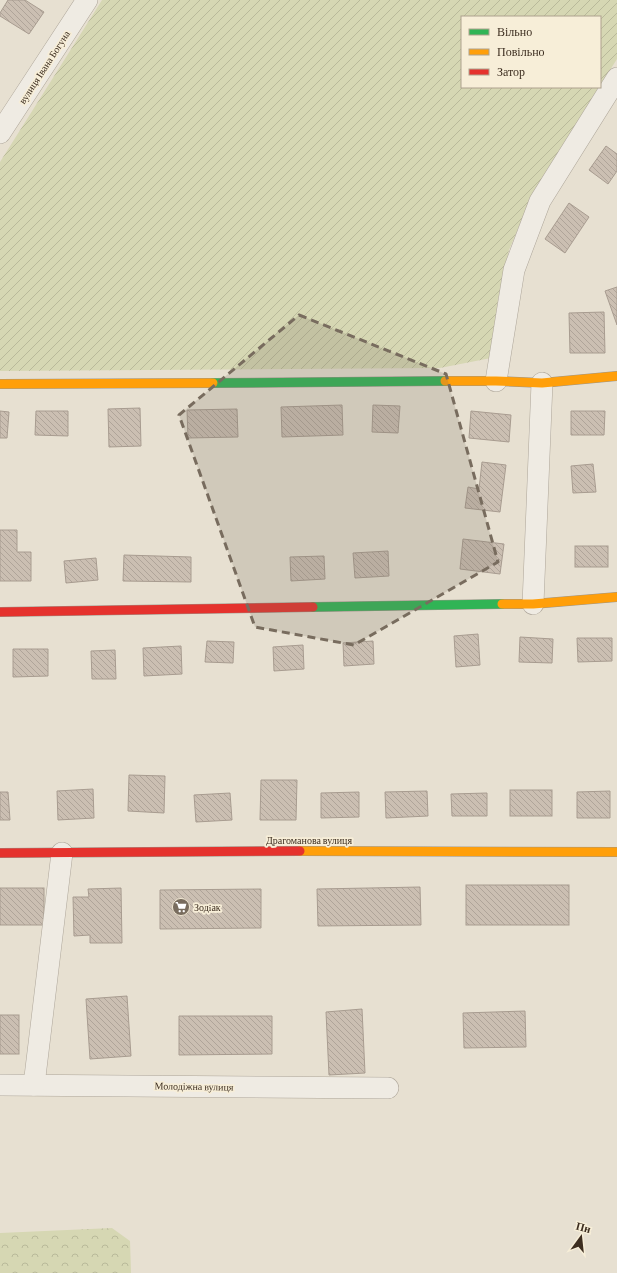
<svg xmlns="http://www.w3.org/2000/svg" width="617" height="1273" font-family="'Crimson Pro',serif">
<style>
.forest{fill:url(#forest-crowns)}
.garden{fill:url(#garden-furrows)}
.building{fill:url(#building-back-hatch);stroke:#a89c90}
.lines{fill:none;stroke-linecap:round;stroke-linejoin:round}
.street-casing{stroke:#ada599;stroke-width:22}
.fast-casing{stroke:#9c958a;stroke-width:10}
.slow-casing{stroke:#9c958a;stroke-width:10}
.jam-casing{stroke:#9c958a;stroke-width:10}
.street{stroke:#efebe3;stroke-width:21}
.fast{stroke:#30b455;stroke-width:9}
.slow{stroke:#ff9f0a;stroke-width:9}
.jam{stroke:#e5322d;stroke-width:9}
.marked{fill:#786c5e;fill-opacity:0.2;stroke:#786c5e;stroke-width:3;stroke-dasharray:8 5;stroke-linejoin:round}
.labels{text-anchor:middle;stroke-width:3.5;stroke-linejoin:round;paint-order:stroke}
.street-label{font-size:10px;fill:#3d2e20;stroke:#f7eed8}
.poi-label{font-size:10px;fill:#3d2e20;stroke:#f7eed8;text-anchor:start}
</style>
<defs>
<pattern id="forest-crowns" width="20" height="18" patternUnits="userSpaceOnUse"><rect width="20" height="18" fill="#d6d7b3"/><path d="M2 6a3 3 0 1 1 6 0M12 15a3 3 0 1 1 6 0" fill="none" stroke="#b9b99a"/></pattern>
<pattern id="garden-furrows" width="10" height="10" patternUnits="userSpaceOnUse"><rect width="10" height="10" fill="#d6d7b3"/><path d="M-1 1l2-2M0 10L10 0M9 11l2-2" fill="none" stroke="#b9b99a"/></pattern>
<pattern id="building-back-hatch" width="6" height="6" patternUnits="userSpaceOnUse"><rect width="6" height="6" fill="#cbbfb2"/><path d="M-1 5l2 2M0 0l6 6M5-1l2 2" fill="none" stroke="#afa499"/></pattern>
</defs>
<rect width="100%" height="100%" fill="#e7e0d1"/>
<polygon class="forest" points="112,1228 130,1241 131,1273 0,1273 0,1233"/>
<polygon class="garden" points="102,0 617,0 617,59 600,86 600,17 462,17 462,87 599,87 533,194 509,250 498,300 491,358 440,368 0,371 0,162"/>
<g class="building">
<polygon points="8,0 25,0 44,12 29,34 0,16 0,13"/>
<polygon points="606,146 617,154 617,171 608,184 589,170"/>
<polygon points="569,203 589,217 565,253 545,239"/>
<polygon points="617,287 617,325 605,291"/>
<polygon points="604,312 605,353 570,353 569,313"/>
<polygon points="342,405 343,435 282,437 281,407"/>
<polygon points="373,405 400,406 398,433 372,432"/>
<polygon points="140,408 141,446 109,447 108,409"/>
<polygon points="237,409 238,437 188,438 187,410"/>
<polygon points="0,411 9,412 7,438 0,438"/>
<polygon points="36,411 68,411 68,436 35,435"/>
<polygon points="471,411 511,415 509,442 469,438"/>
<polygon points="571,411 605,411 604,435 571,435"/>
<polygon points="482,462 506,465 500,512 465,508 468,487 479,489"/>
<polygon points="593,464 596,492 573,493 571,466"/>
<polygon points="0,530 17,530 17,552 31,552 31,581 0,581"/>
<polygon points="463,539 504,544 500,574 460,569"/>
<rect x="575" y="546" width="33" height="21"/>
<polygon points="388,551 389,576 355,578 353,553"/>
<polygon points="124,555 191,557 191,582 123,581"/>
<polygon points="324,556 325,579 291,581 290,557"/>
<polygon points="96,558 98,580 66,583 64,561"/>
<polygon points="478,634 480,665 456,667 454,636"/>
<polygon points="520,637 553,639 552,663 519,662"/>
<polygon points="577,638 612,638 612,661 578,662"/>
<polygon points="207,641 234,642 233,663 205,662"/>
<polygon points="373,641 374,664 344,666 343,643"/>
<polygon points="303,645 304,669 274,671 273,647"/>
<polygon points="181,646 182,674 144,676 143,648"/>
<polygon points="13,649 48,649 48,676 13,677"/>
<polygon points="115,650 116,679 92,679 91,651"/>
<polygon points="129,775 165,776 164,813 128,811"/>
<polygon points="261,780 297,780 296,820 260,820"/>
<polygon points="93,789 94,818 58,820 57,791"/>
<rect x="510" y="790" width="42" height="26"/>
<polygon points="427,791 428,816 386,818 385,792"/>
<polygon points="610,791 610,818 577,818 577,792"/>
<polygon points="0,792 8,792 10,820 0,820"/>
<polygon points="359,792 359,817 321,818 321,793"/>
<polygon points="230,793 232,820 196,822 194,795"/>
<polygon points="487,793 487,816 452,816 451,794"/>
<rect x="466" y="885" width="103" height="40"/>
<polygon points="420,887 421,925 318,926 317,889"/>
<rect x="0" y="888" width="44" height="37"/>
<polygon points="121,888 122,943 90,943 90,935 74,936 73,897 89,897 88,889"/>
<polygon points="261,889 261,928 160,929 160,890"/>
<polygon points="127,996 131,1056 90,1059 86,999"/>
<polygon points="362,1009 365,1073 329,1075 326,1012"/>
<polygon points="525,1011 526,1047 464,1048 463,1013"/>
<rect x="0" y="1015" width="19" height="39"/>
<polygon points="179,1016 272,1016 272,1054 179,1055"/>
</g>
<g class="lines">
<g class="street-casing">
<g id="street">
<polyline points="0,133 87,0"/>
<polyline points="496,381 514,270 540,201 617,78"/>
<polyline points="533,604 542,383"/>
<polyline points="0,1085 388,1088"/>
<polyline points="34,1085 62,853"/>
</g>
</g>
<g class="fast-casing">
<g id="fast">
<polyline points="213,383 445,381"/>
<polyline points="313,607 502,604"/>
</g>
</g>
<g class="slow-casing">
<g id="slow">
<polyline points="445,381 496,381 542,383 617,376"/>
<polyline points="0,384 213,383"/>
<polyline points="502,604 533,604 617,597"/>
<polyline points="300,851 617,852"/>
</g>
</g>
<g class="jam-casing">
<g id="jam">
<polyline points="0,612 313,607"/>
<polyline points="0,853 300,851"/>
</g>
</g>
<use href="#street" class="street"/>
<use href="#fast" class="fast"/>
<use href="#slow" class="slow"/>
<use href="#jam" class="jam"/>
</g>
<path class="marked" d="M299 315 446 374 498 562 354 645 255 627 179 415Z"/>
<defs>
<g id="supermarket-disc" transform="scale(0.9)"><circle r="9.5" fill="#786c5e" stroke="#f7eed8"/><path d="M-6-5.5h2.5l.6 2H6L4.5 2H-2.5L-4.4-4H-6ZM-1.5 3.2a1.3 1.3 0 1 0 .1 0ZM3 3.2a1.3 1.3 0 1 0 .1 0Z" fill="#fff"/></g>
</defs>
<g fill-rule="evenodd">
<use href="#supermarket-disc" x="181" y="907"/>
</g>
<g class="labels">
<g class="street-label">
<text transform="translate(44 67) rotate(-57)" y="4">вулиця Івана Богуна</text>
<text x="309" y="844">Драгоманова вулиця</text>
<text transform="translate(194 1086) rotate(1)" y="4">Молодіжна вулиця</text>
</g>
<g class="poi-label">
<text x="194" y="911">Зодiак</text>
</g>
</g>
<rect x="461" y="16" width="140" height="72" fill="#f7eed8" stroke="#ada18e"/>
<rect x="469" y="29" width="20" height="6" fill="#30b455" stroke="#ada18e"/>
<text x="497" y="36" font-size="12" fill="#3d2e20">Вільно</text>
<rect x="469" y="49" width="20" height="6" fill="#ff9f0a" stroke="#ada18e"/>
<text x="497" y="56" font-size="12" fill="#3d2e20">Повільно</text>
<rect x="469" y="69" width="20" height="6" fill="#e5322d" stroke="#ada18e"/>
<text x="497" y="76" font-size="12" fill="#3d2e20">Затор</text>
<g transform="translate(581 1237) rotate(15)" stroke="#f7eed8" stroke-width="3" paint-order="stroke">
<path d="M0-3L7 15L0 10L-7 15Z" fill="#3d2e20"/>
<text y="-6" font-size="11" font-weight="bold" text-anchor="middle" fill="#3d2e20">Пн</text>
</g>
</svg>
